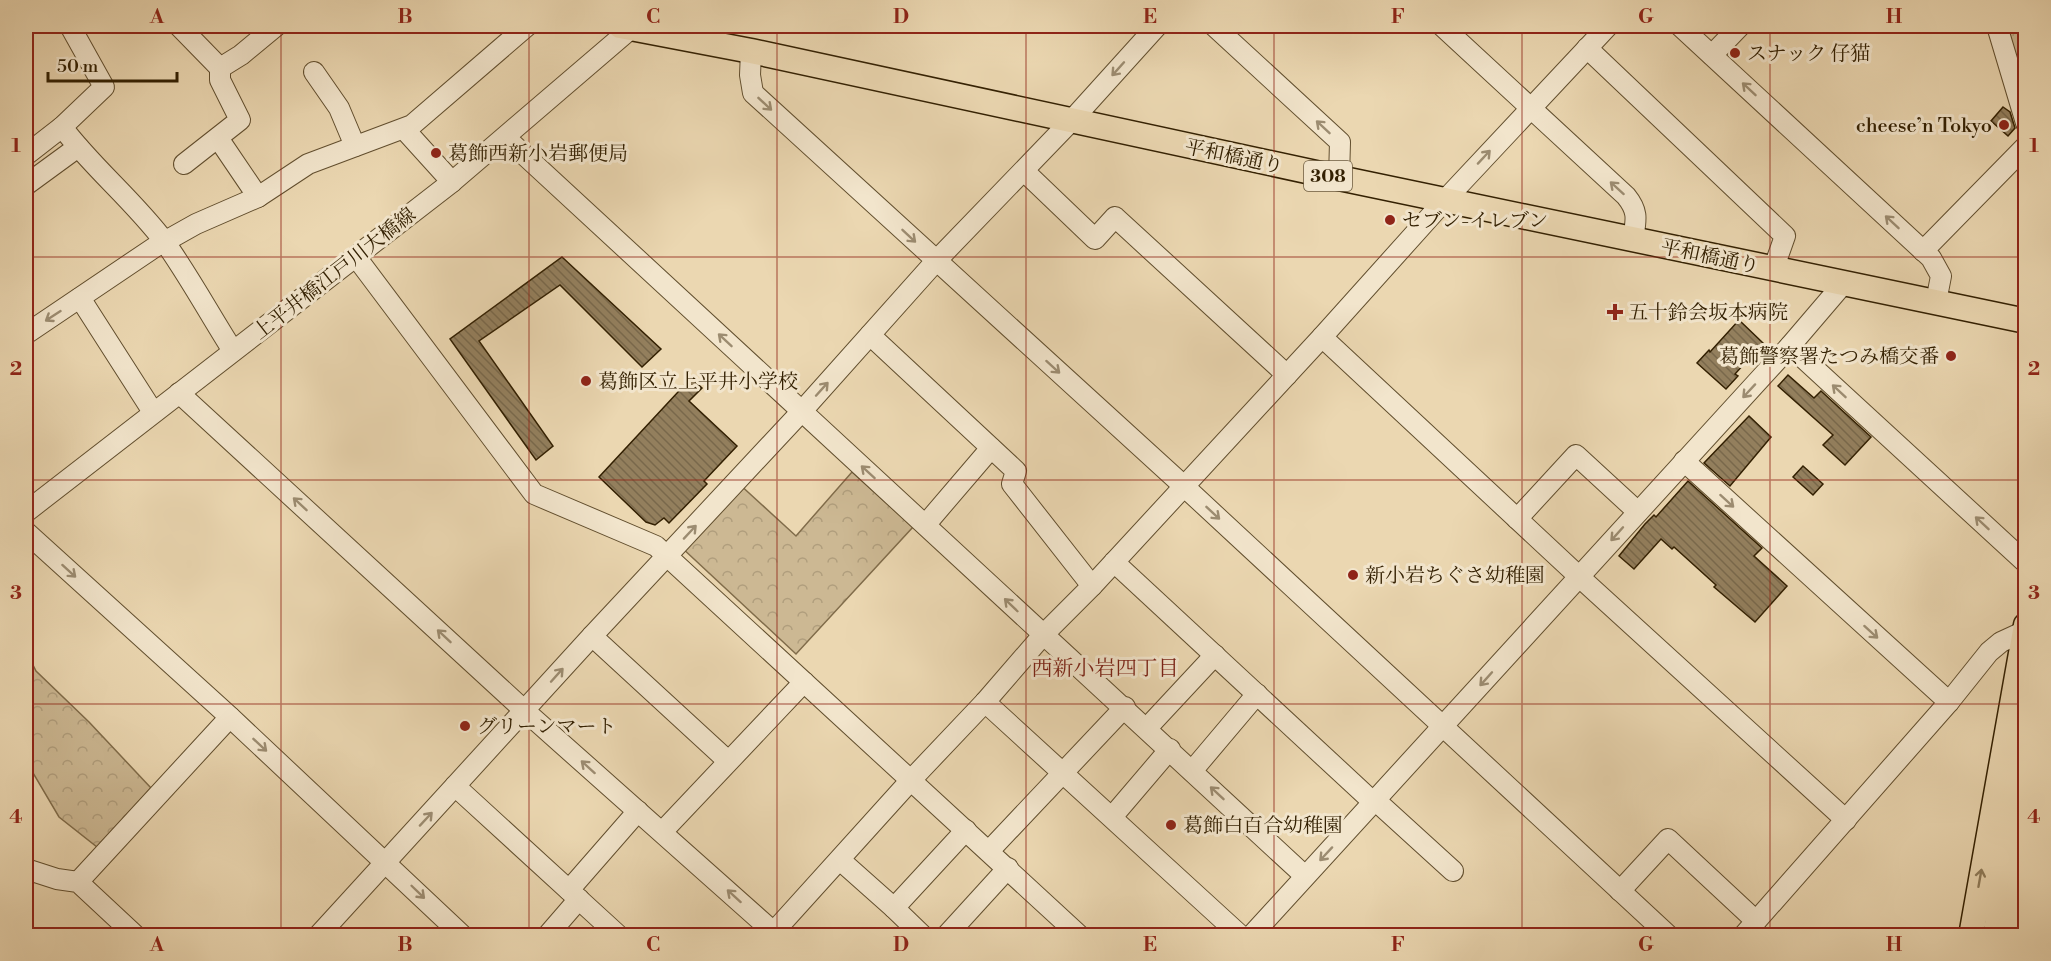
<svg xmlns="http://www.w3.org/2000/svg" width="2051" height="961" font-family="'Libre Bodoni','Noto Serif JP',serif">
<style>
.forest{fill:url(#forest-crowns);stroke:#806c4a;stroke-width:1.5}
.building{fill:url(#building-back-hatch);stroke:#332002;stroke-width:1.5}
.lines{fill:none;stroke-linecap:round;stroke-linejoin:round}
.minor-casing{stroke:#614e2e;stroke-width:22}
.major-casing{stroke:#332002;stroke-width:27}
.minor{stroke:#f2e5cc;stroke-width:20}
.major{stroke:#ebd7b1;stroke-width:24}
.oneway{stroke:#9c8c71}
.oneway2{stroke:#8f7c5a}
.grid{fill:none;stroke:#8f2418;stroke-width:1.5;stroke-opacity:0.55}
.poi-dot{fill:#8f2418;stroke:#f2e5cc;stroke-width:2}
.labels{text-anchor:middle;stroke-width:6;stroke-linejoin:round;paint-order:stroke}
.shield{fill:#f2e5cc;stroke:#6c5b3f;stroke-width:1.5}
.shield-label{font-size:18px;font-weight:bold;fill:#332002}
.poi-label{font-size:20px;fill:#332002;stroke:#f2e5cc;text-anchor:start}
.street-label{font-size:20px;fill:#332002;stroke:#f2e5cc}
.neighbourhood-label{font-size:21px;fill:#7a1f14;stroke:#f2e5cc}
.neatline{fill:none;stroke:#8f2418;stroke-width:2}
.grid-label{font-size:20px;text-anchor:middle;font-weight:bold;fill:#8f2418}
</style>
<defs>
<pattern id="forest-crowns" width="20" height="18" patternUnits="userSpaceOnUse" patternTransform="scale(1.5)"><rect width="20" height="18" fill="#ccb893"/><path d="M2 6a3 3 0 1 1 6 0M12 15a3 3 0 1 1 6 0" fill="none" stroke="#b09e7d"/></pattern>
<pattern id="building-back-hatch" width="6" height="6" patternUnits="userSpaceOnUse" patternTransform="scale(1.5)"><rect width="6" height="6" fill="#937f5d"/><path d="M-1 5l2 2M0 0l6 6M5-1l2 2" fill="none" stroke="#79684b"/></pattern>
</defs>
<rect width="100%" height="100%" fill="#ebd7b1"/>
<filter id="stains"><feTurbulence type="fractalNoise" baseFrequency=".00333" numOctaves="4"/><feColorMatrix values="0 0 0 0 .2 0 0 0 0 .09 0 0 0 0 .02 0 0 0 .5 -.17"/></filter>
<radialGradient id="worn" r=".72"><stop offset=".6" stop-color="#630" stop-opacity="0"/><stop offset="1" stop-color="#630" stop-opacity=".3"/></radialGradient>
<g class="forest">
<polygon points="2006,26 2025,26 2025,103"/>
<polygon points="852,472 913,527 796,654 680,546 737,482 796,536"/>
<polygon points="26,651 36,671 89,722 151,788 97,847 59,817 26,761"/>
</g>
<g class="building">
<polygon points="2003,107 2010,112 2015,128 2008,136 1991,121"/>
<polygon points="562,257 661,349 642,367 560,285 479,341 553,446 536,460 450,339"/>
<polygon points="1739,320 1763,343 1735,374 1738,376 1726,389 1697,363 1709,350 1710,352"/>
<polygon points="1788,375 1814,398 1821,391 1871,437 1845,465 1823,445 1833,435 1778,386"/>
<polygon points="691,378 702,388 689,401 737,446 704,481 707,484 669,523 664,518 655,525 646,522 599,477"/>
<polygon points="1749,416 1771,437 1730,486 1704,463"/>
<polygon points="1803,466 1823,484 1813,495 1793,477"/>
<polygon points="1688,481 1762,548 1754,556 1787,586 1755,622 1714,587 1716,585 1674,547 1672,549 1661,539 1634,569 1619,556 1645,524 1654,515 1656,517"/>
</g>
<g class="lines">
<g class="minor-casing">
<g id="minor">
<polyline points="179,26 220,68 220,80 240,120 184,164"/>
<polyline points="1214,26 1340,142 1339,178"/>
<path d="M1442 26 1626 196C1639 212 1636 220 1633 239"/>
<polyline points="1680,26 1931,258 1941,276 1936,302"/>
<polyline points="1997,26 2026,123"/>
<polyline points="1587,48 1785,236 1773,270"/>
<polyline points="751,51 750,75 753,93 1175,478 1669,936"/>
<polyline points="1712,55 1740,26"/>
<polyline points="220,68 241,55 276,26"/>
<polyline points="314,72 339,108 355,146"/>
<path d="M62 127C93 168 133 200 164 241 189 276 210 315 233 351"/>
<polyline points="404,129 452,182"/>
<polyline points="218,138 258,197"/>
<path d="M506 138C772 384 1039 629 1305 876"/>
<polyline points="26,155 62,127 104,87 70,26"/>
<polyline points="1024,171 1095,239 1115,217 1287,375"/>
<polyline points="26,185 78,147"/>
<polyline points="1923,251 2026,146"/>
<polyline points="356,257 534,494 656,546 1080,936"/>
<polyline points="80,298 153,412"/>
<polyline points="26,334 155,247 196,224 258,197 308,164 412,125 527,26"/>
<polyline points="870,335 1016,471 1012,484 1092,586"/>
<polyline points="1322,337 1586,583 1846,820"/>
<polyline points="1790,346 2026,563"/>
<polyline points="179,393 525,711 778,936"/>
<polyline points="1684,461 1949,702"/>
<polyline points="26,512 452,182 634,26"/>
<polyline points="1517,519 1576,455 1638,512"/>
<polyline points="926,524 991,448"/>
<polyline points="26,532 230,717 463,936"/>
<polyline points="1114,562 1373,802"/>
<polyline points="592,636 728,761"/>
<polyline points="985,702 1241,936"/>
<polyline points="1147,728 1215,655"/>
<polyline points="1192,771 1257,694"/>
<polyline points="455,786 619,936"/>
<polyline points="1375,800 1453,871"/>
<polyline points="1112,817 1170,749"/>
<polyline points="662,832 804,682"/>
<polyline points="989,851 1125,707"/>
<polyline points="840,860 894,908 966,830"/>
<polyline points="26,869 57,879 78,882 136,936"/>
<polyline points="78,882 230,717"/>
<polyline points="569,890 638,811"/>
<polyline points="1620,891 1668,839 1756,921"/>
<polyline points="894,908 923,936"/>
<polyline points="318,936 592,636 802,411 936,261 1072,120 1157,26"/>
<polyline points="547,936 579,899"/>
<polyline points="770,936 911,780 985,702 1043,635 1092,586 1322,337 1445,200 1608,26"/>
<polyline points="946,936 1008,868"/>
<polyline points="1251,936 1790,346 1843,284"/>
<polyline points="1743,936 1949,702 1989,652 2001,642 2025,631"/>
</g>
</g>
<g class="major-casing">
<g id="major">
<polyline points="620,26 751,51 1339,178 2026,321"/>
<polyline points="1971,936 2026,625"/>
<polyline points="1996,936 2000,888 2026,732"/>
<polyline points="2011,936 2026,850"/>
</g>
</g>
<use href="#minor" class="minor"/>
<use href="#major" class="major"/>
</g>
<defs><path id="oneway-shaft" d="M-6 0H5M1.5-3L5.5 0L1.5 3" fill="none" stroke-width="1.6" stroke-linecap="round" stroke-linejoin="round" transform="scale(1.5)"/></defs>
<g class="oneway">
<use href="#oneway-shaft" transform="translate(1118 69) rotate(132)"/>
<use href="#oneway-shaft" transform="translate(1749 89) rotate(-137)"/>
<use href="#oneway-shaft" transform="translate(765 104) rotate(43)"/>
<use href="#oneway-shaft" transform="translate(1323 127) rotate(-137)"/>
<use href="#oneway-shaft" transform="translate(1484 157) rotate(-47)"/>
<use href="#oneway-shaft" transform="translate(1617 188) rotate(-138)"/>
<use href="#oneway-shaft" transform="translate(1892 222) rotate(-137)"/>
<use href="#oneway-shaft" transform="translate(909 236) rotate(43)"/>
<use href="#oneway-shaft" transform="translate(53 316) rotate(147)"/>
<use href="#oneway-shaft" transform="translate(725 340) rotate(-137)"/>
<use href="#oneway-shaft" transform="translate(1053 367) rotate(42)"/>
<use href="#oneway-shaft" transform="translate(822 389) rotate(-48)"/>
<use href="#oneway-shaft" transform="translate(1749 391) rotate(133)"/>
<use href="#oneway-shaft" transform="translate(1839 391) rotate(-137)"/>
<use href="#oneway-shaft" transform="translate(868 472) rotate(-138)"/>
<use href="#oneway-shaft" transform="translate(1727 501) rotate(42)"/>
<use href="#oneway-shaft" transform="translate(300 504) rotate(-137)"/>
<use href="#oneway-shaft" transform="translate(1213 513) rotate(43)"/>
<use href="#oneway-shaft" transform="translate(1982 523) rotate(-137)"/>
<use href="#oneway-shaft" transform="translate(690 532) rotate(-47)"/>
<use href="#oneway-shaft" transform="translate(1617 534) rotate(132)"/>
<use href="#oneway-shaft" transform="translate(69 571) rotate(42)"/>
<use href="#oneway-shaft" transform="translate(1011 605) rotate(-136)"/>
<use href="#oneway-shaft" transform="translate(1871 632) rotate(42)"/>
<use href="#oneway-shaft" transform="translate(444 636) rotate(-137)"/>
<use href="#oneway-shaft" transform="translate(557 675) rotate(-48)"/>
<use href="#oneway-shaft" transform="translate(1486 679) rotate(132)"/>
<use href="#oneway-shaft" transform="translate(260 745) rotate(43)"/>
<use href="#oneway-shaft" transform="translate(588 767) rotate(-138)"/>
<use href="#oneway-shaft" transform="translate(1217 793) rotate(-137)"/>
<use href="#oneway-shaft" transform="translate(426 819) rotate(-47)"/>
<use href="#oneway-shaft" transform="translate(1326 854) rotate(133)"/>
<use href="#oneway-shaft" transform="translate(418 892) rotate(44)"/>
<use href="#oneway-shaft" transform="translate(734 896) rotate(-138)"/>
</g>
<use class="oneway2" href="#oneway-shaft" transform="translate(1980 878) rotate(-80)"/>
<path class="grid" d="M281 26V936M529 26V936M777 26V936M1026 26V936M1274 26V936M1522 26V936M1770 26V936M26 257H2026M26 480H2026M26 704H2026"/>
<g class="poi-dot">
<circle cx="1735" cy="53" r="6"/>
<circle cx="2004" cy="125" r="6"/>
<circle cx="436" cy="153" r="6"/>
<circle cx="1390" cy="220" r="6"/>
<path d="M1612 303h6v6h6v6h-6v6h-6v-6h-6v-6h6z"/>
<circle cx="1951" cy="356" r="6"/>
<circle cx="586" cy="381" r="6"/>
<circle cx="1353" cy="575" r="6"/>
<circle cx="465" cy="726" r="6"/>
<circle cx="1171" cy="825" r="6"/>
</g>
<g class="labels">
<rect class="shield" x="1304" y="161" width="48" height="30" rx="4.5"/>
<g class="shield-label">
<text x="1328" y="182">308</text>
</g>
<g class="poi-label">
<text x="1747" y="60">スナック 仔猫</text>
<text x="1992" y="132" text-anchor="end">cheese’n Tokyo</text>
<text x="448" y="160">葛飾西新小岩郵便局</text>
<text x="1402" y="227">セブン-イレブン</text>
<text x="1628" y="319">五十鈴会坂本病院</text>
<text x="1939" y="363" text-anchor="end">葛飾警察署たつみ橋交番</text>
<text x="598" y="388">葛飾区立上平井小学校</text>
<text x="1365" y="582">新小岩ちぐさ幼稚園</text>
<text x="477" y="733">グリーンマート</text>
<text x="1183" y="832">葛飾白百合幼稚園</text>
</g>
<g class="street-label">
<text transform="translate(1234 156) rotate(12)" y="7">平和橋通り</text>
<text transform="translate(1710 256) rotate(12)" y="7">平和橋通り</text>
<text transform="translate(334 273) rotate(-38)" y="7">上平井橋江戸川大橋線</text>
</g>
<g class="neighbourhood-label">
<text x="1105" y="675">西新小岩四丁目</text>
</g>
</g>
<rect width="2051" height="961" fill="none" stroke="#ebd7b1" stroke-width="66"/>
<path d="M48 72v9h129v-9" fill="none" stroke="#332002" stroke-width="3"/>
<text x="57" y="72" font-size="18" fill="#332002" stroke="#f2e5cc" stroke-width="4.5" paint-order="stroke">50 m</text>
<rect x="33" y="33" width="1985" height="895" class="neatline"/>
<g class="grid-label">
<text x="157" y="23">A</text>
<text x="405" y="23">B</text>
<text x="653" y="23">C</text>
<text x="901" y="23">D</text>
<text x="1150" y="23">E</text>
<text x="1398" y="23">F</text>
<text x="1646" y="23">G</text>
<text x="1894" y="23">H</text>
<text x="16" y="152">1</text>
<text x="2034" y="152">1</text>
<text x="16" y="375">2</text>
<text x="2034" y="375">2</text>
<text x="16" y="599">3</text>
<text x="2034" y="599">3</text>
<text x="16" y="823">4</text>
<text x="2034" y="823">4</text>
<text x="157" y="951">A</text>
<text x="405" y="951">B</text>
<text x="653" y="951">C</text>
<text x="901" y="951">D</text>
<text x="1150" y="951">E</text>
<text x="1398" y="951">F</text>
<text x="1646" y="951">G</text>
<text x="1894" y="951">H</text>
</g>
<rect width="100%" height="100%" filter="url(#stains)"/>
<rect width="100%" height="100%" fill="url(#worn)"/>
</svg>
